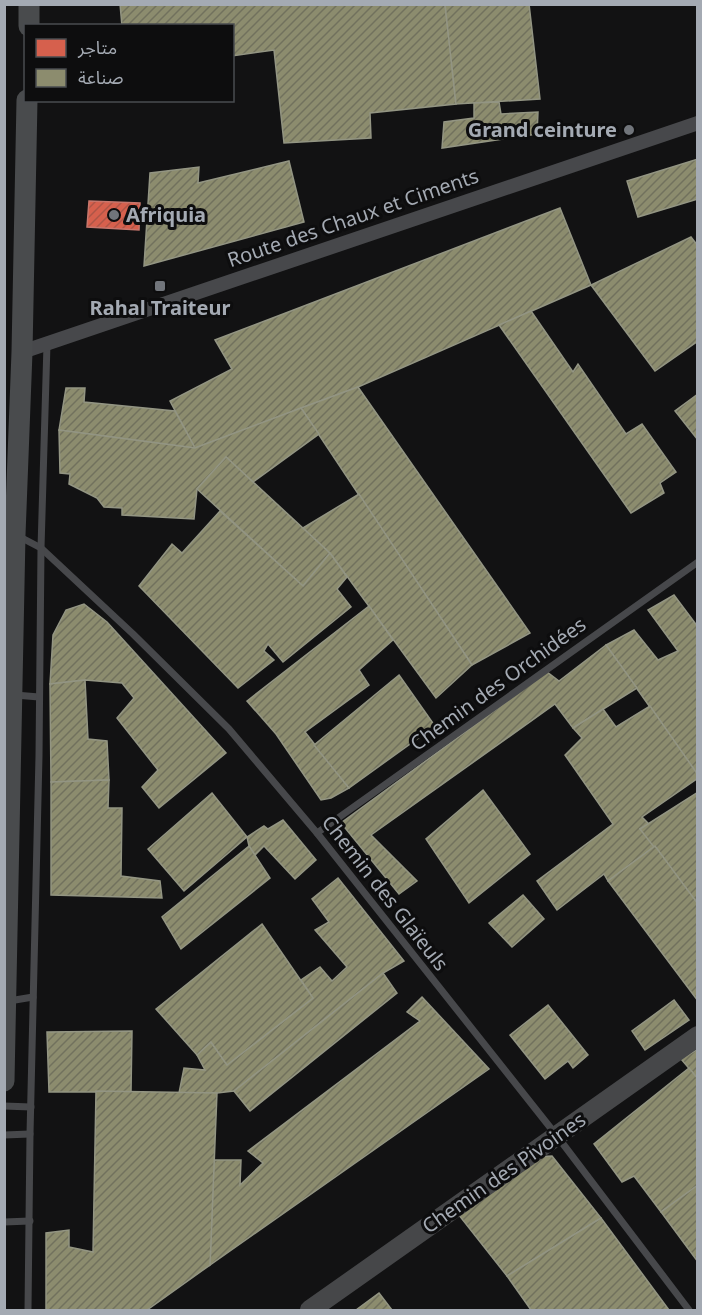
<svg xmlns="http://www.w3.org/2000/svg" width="702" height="1315" font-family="'Noto Sans','Noto Sans Arabic',sans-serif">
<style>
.shops{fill:url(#shops-hatch);stroke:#c7766c;stroke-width:1.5}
.industry{fill:url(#industry-hatch);stroke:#939583;stroke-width:1.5}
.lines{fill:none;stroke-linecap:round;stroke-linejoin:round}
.lane{stroke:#47484b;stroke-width:7}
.street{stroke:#47484b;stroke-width:14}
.secondary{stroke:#464749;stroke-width:20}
.primary{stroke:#494b4d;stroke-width:21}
.poi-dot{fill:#71757b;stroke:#0d0d0e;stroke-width:2}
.labels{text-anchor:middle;stroke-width:6;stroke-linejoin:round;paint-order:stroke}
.poi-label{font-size:20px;font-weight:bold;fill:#a4aab3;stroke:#0d0d0e;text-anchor:end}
.street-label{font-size:20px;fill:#a4aab3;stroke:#0d0d0e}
</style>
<defs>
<pattern id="shops-hatch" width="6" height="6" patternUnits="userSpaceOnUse" patternTransform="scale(1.5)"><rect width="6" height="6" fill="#d6604d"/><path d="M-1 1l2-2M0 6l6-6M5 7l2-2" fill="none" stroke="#ad5547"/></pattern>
<pattern id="industry-hatch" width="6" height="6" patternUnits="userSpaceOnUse" patternTransform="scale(1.5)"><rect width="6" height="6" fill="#8c8c6e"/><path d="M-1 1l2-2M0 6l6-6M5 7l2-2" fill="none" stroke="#71715d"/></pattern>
</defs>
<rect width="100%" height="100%" fill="#121213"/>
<polygon class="shops" points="89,201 140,203 139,230 87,227"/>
<g class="industry">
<polygon points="120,4 445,4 456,104 370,113 371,138 284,143 274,50 232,56 232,26 122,26"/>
<polygon points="445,4 529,4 540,99 456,104"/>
<polygon points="499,102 501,114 538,112 537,134 442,148 444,122 474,118 474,103"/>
<polygon points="698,159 698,199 638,217 627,181"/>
<polygon points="289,161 304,222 144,266 150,173 199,167 198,183"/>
<polygon points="560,208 591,285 358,387 195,448 170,401 232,369 215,340"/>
<polygon points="691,237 698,246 698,341 655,371 591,285"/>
<polygon points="531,311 573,372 578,364 626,434 642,424 676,472 660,483 664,493 631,513 499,325"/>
<polygon points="358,387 530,633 472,665 301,408"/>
<polygon points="66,388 85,388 84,402 175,411 195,448 59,430"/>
<polygon points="698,394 698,440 675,411"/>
<polygon points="301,408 319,434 253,482 226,457 197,489 194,519 122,515 122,508 104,507 97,498 69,484 70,474 60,473 59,430 195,448"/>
<polygon points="226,457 330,553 303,586 197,489"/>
<polygon points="359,494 472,665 436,698 330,553 303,528"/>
<polygon points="220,511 303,586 330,553 347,577 337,589 351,607 283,662 268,644 264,651 274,660 238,688 139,586 172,544 182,553"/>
<polygon points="674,595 698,627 698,775 606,645 634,630 658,660 678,651 648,610"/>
<polygon points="84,604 107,622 226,753 159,808 142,787 158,770 117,718 134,698 122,683 85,680 50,684 53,635 66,610"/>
<polygon points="369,606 393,640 359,670 369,685 305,732 349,788 331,798 321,800 276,734 247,701"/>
<polygon points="606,645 637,688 573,728 555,704 371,835 417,881 399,894 341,823 547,672 559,681"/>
<polygon points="399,675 435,726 349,788 314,745"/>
<polygon points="85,680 88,739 107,741 109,780 51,782 50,684"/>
<polygon points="650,706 698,775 698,778 642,817 649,824 640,829 655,846 608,881 604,874 557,910 537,881 613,824 565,755 582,738 573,728 603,709 616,727"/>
<polygon points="109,780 108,808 122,808 121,876 160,881 162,898 51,895 51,782"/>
<polygon points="483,790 530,854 469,903 426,839"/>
<polygon points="698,792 698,904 640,829"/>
<polygon points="212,793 247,837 184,891 148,849"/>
<polygon points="283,820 316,860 295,879 264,846 255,855 249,846 247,837 264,826 268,829"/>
<polygon points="249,846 270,878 181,949 162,917"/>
<polygon points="655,846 698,904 698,1001 608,881"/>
<polygon points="338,878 404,961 383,973 234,1091 217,1093 179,1093 184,1068 205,1070 197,1055 211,1042 227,1065 313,998 301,980 320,967 332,981 347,967 315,930 329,922 312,899"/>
<polygon points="523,895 544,919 512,947 489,923"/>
<polygon points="262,924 313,998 227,1065 211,1042 197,1055 156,1009"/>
<polygon points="383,973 397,993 250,1111 234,1091"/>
<polygon points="422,997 489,1069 210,1265 214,1160 241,1160 240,1185 263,1163 248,1151 420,1021 407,1012"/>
<polygon points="674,1000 689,1020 645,1050 632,1031"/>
<polygon points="548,1005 588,1055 573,1068 568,1061 545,1079 510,1035"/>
<polygon points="132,1031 131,1092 49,1092 47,1032"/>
<polygon points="698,1049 698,1079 681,1059"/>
<polygon points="689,1068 698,1079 698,1185 661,1212 634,1176 622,1182 594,1144"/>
<polygon points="96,1091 217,1093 210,1265 147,1310 46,1310 46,1233 69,1230 69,1247 93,1252"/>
<polygon points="552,1156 601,1218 507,1276 458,1214 533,1157"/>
<polygon points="698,1185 698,1262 661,1212"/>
<polygon points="601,1218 669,1310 531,1310 507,1276"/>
<polygon points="379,1293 392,1310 356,1310"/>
</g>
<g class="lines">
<g class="lane">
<polyline points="20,537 41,548 133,634 229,729 317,833 557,1136 689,1310"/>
<polyline points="15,695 39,697"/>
<polyline points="317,833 698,562"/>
<polyline points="9,1001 33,997"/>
<polyline points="4,1106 31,1107"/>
<polyline points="4,1135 30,1134"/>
<polyline points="4,1222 30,1221"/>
<polyline points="28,1310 30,1134 39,756 41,548 47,344"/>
</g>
<polyline class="street" points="22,352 698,123"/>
<polyline class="secondary" points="310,1310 698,1036"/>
<g class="primary">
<polyline points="29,26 29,4"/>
<polyline points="4,1081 15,535 22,352 27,100"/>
</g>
</g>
<g class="poi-dot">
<circle cx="629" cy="130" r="6"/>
<circle cx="114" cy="215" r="6"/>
<rect x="154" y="280" width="12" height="12" rx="3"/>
</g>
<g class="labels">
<g class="poi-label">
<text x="617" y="137">Grand ceinture</text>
<text x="126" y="222" text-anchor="start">Afriquia</text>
<text x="160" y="315" text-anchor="middle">Rahal Traiteur</text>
</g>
<g class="street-label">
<text transform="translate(353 218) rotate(-19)" y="7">Route des Chaux et Ciments</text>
<text transform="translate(498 684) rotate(-36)" y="7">Chemin des Orchidées</text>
<text transform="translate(385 893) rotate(52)" y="7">Chemin des Glaïeuls</text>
<text transform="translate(504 1173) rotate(-35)" y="7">Chemin des Pivoines</text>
</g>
</g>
<rect width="702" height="1315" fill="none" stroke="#a4aab3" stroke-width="12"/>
<rect x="24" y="24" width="210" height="78" fill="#0d0d0e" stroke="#494c50" stroke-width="1.5"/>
<rect x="36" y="39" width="30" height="18" fill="#d6604d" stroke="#494c50" stroke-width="1.5"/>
<text x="78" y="54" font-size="18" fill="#a4aab3">متاجر</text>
<rect x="36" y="69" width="30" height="18" fill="#8c8c6e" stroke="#494c50" stroke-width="1.5"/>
<text x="78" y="84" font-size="18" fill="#a4aab3">صناعة</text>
</svg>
